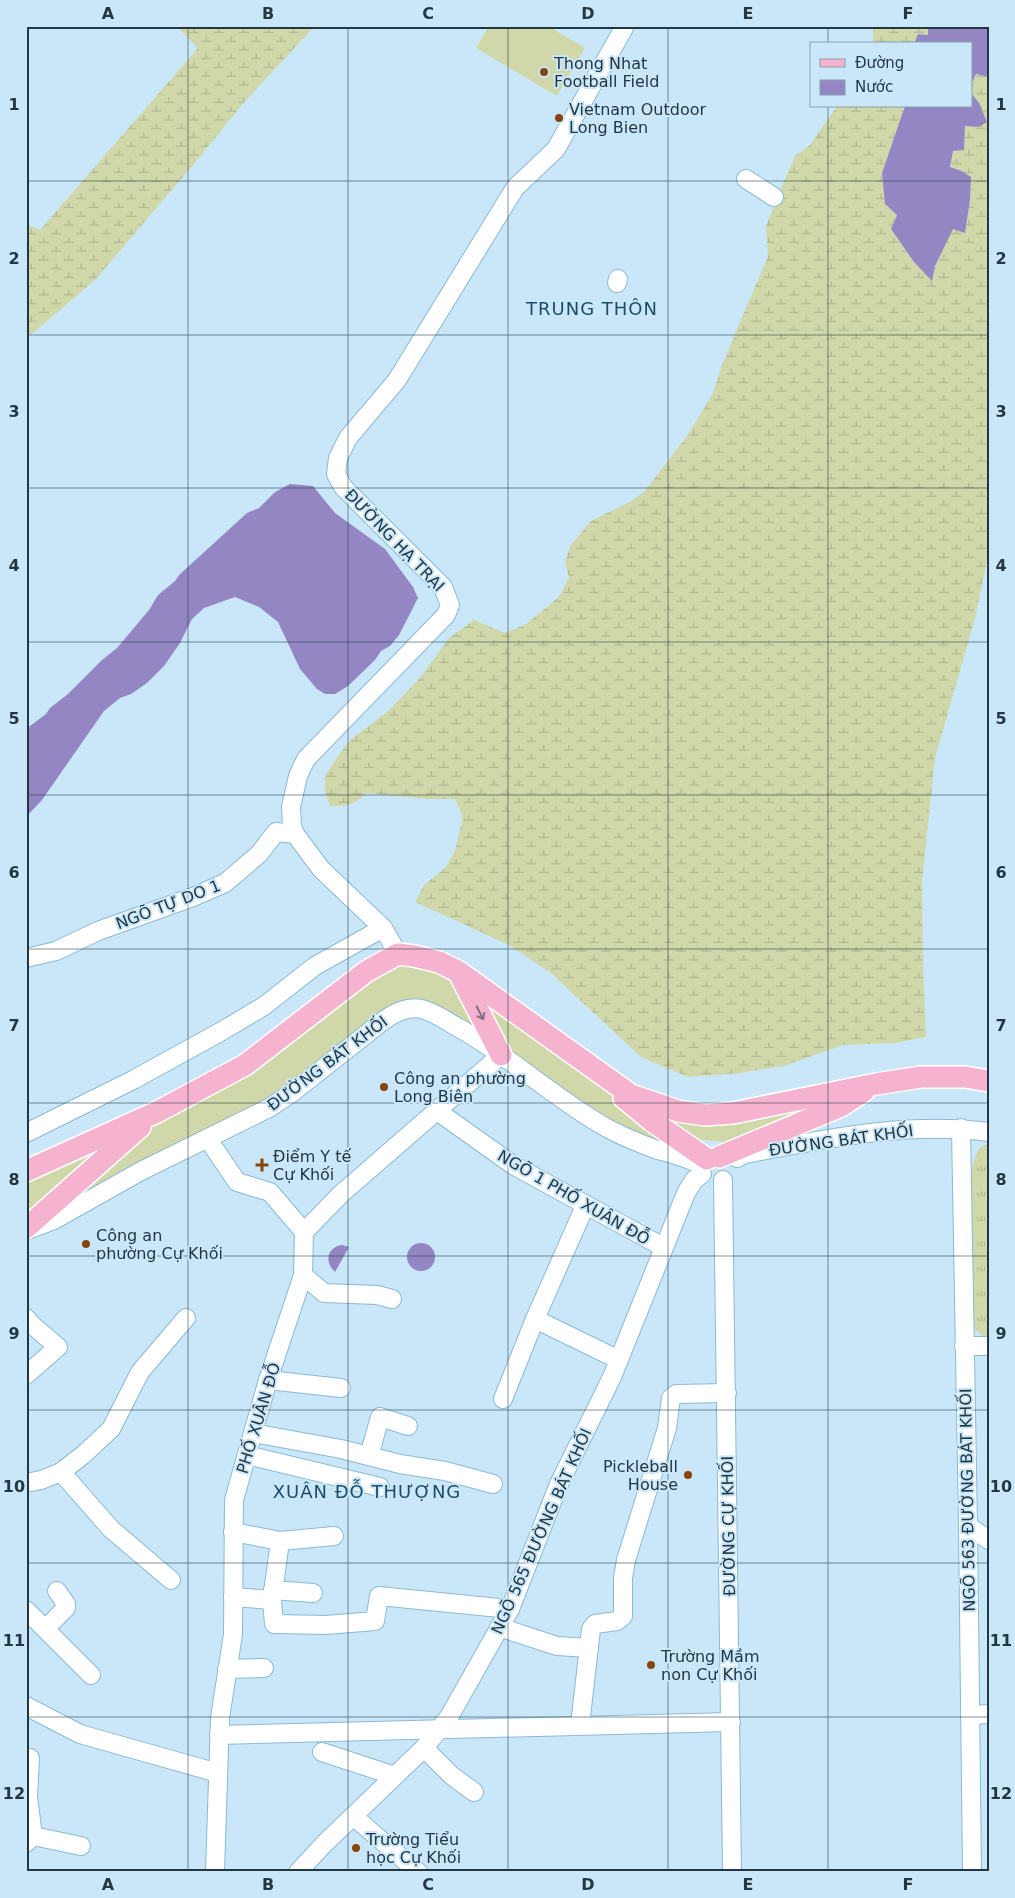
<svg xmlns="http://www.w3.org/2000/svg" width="1015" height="1898" font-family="'DejaVu Sans',sans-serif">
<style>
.grass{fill:#d0d7a8}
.wetland{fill:url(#wetland-marsh)}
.park{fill:url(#park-tufts)}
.water{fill:#9486c3}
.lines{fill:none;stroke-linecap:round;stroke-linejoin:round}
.minor-casing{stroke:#89bad6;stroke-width:20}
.major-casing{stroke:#fff;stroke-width:24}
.minor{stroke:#fff;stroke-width:18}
.major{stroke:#f6b3d0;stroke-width:21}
.oneway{stroke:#826f82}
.grid{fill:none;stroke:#233742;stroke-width:1;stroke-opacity:0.55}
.poi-dot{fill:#85450d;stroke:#cae7f9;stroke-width:2}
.labels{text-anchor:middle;stroke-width:4;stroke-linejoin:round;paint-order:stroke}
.poi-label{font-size:16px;fill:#233742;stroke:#cae7f9;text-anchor:start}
.street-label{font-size:16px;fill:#233742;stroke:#cae7f9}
.neighbourhood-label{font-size:18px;letter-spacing:1px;fill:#1d4c65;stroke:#cae7f9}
.neatline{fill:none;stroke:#233742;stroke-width:2}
.grid-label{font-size:16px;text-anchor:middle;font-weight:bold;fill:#233742}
</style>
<defs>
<pattern id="wetland-marsh" width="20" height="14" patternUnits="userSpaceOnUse" patternTransform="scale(1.25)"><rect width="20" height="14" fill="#d0d7a8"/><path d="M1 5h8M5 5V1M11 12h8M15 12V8" fill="none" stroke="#b2b992"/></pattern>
<pattern id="park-tufts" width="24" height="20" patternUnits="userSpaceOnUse" patternTransform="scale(1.25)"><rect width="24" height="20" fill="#d0d7a8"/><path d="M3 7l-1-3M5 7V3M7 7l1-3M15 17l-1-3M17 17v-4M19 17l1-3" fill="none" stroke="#b2b992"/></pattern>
</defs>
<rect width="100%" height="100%" fill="#cae7f9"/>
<g class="grass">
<polygon points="489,26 548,26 585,48 557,96 476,48"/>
<polygon points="397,962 453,972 487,1042 425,1004 286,1092 60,1206 147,1127 347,991"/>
<polygon points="475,986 597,1080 676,1150 607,1120 513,1057"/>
<polygon points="841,1097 731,1143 698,1139 690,1137 636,1098 655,1107"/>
<polygon points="130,1128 26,1219 26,1180"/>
</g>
<g class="wetland">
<polygon points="176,26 315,26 246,100 193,165 95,280 32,334 26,334 26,224 40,230 198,48"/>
<polygon points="873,26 928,26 928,36 918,34 914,44 873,44"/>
<path d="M976 74 989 77V552L975 618 935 758 922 881 923 967 926 1037 895 1043 843 1045 784 1066 739 1073 688 1077 641 1057 551 973 509 945 415 902 424 885 445 868 455 851 463 816 455 799H427L367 793C355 804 346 807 330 806L325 792V775L349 741 388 711 419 679 449 638 474 620 505 633 526 624 559 597 569 577 565 562 570 546 591 521 630 502 644 492 687 436 712 395 724 360 768 256 766 226 785 179 795 156 810 145 837 106H905L882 173 885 204 897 215 891 229 914 262 932 280 935 266 953 228 965 232 970 200 971 177 962 171 950 167 953 151 964 150 965 126 979 127V103L971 93V85Z"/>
</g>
<polygon class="park" points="989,1144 989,1338 983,1336 974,1328 971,1172 975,1157 980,1147"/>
<g class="water">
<polygon points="928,26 989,26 989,77 976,74 971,85 971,44 914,44 918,34 928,35"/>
<polygon points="971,93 979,103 987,122 979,127 965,126 964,150 953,151 950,167 962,171 971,177 970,200 965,233 953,229 935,266 932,281 914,262 891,229 897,215 885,204 882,173 905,106 971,106"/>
<polygon points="290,484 313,486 335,513 385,549 413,587 418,598 399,635 390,646 381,651 375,660 348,686 335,694 325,694 317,689 300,669 278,622 259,607 235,597 204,608 192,619 180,643 164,666 147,683 131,694 120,698 104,711 42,800 26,817 26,729 46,714 50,708 68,694 102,660 117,648 149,610 158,595 175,581 179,575 247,513 259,508 275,492"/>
<circle cx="421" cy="1257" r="14"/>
<path d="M342 1245 349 1247 335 1272C324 1262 327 1247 342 1245Z"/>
</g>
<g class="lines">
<g class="minor-casing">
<g id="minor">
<polyline points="746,179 774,197"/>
<polyline points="617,283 618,279"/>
<polyline points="398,954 383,928 321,869 295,834 292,826 291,807 298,776 306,759 446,615 450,605 443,587 343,487 336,474 338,458 348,438 397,380 515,188 556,149 625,26"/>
<polyline points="26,958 56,951 98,931 193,897 225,883 259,854 276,832 295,834"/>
<polyline points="437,1111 513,1165 663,1247"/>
<polyline points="961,1128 968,1526 972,1872"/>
<polyline points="26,1133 133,1080 222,1031 264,1006 315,966 383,928"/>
<polyline points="208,1139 237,1182 270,1192 304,1232"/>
<path d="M737 1158 745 1154C825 1139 907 1121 989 1132"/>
<polyline points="723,1180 732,1872"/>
<path d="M27 1230 54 1220 141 1171 269 1108 293 1092 383 1021C395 1012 410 1005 425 1010 437 1014 448 1022 459 1028 511 1057 555 1099 607 1128 621 1136 637 1142 652 1148 670 1154 686 1156 702 1166"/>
<polyline points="303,1275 324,1293 377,1295 392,1299"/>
<polyline points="26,1318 31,1324 58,1347 26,1375"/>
<polyline points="535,1319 619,1360"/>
<polyline points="964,1346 989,1346"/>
<polyline points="268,1380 341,1388"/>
<polyline points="503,1399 535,1319 585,1206"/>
<polyline points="253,1433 341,1449 400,1464 445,1471 493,1484"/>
<polyline points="247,1455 380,1487"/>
<polyline points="369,1456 380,1417 408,1426"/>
<polyline points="61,1472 83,1455 111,1429 140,1372 186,1318"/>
<polyline points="26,1483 41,1480 61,1472 111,1529 171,1580"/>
<polyline points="968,1526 989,1540"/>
<polyline points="233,1532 280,1541 334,1536"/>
<polyline points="273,1590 313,1593"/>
<polyline points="233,1597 272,1600 274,1624 326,1625 375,1621 379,1596 510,1609"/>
<polyline points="272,1600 280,1541"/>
<polyline points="26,1610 91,1675"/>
<polyline points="499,1627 557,1646 589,1648"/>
<polyline points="46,1628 66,1608 66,1604 57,1591"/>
<polyline points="227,1669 264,1668"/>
<polyline points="26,1706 80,1734 218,1773"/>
<polyline points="970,1715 989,1714"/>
<polyline points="580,1725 591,1629 595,1624 617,1621 623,1616 623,1578 626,1560 667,1428 671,1398 676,1394 727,1393"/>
<polyline points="219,1735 731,1722"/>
<polyline points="424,1748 451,1775 474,1792"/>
<polyline points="322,1752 395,1776"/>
<polyline points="26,1757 30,1758 28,1797 33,1836 26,1843"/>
<polyline points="353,1816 418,1872"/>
<polyline points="33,1836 81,1846"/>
<polyline points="215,1872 220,1718 233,1634 234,1500 268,1380 303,1275 304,1232 341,1194 501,1055"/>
<polyline points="298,1872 324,1844 424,1748 449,1717 510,1609 559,1484 612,1377 686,1193 694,1180 702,1174"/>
</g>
</g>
<g class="major-casing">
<g id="major">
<polyline points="460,975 501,1055"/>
<polyline points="624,1098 652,1121 707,1159"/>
<polyline points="719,1157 841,1106 864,1091"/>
<polyline points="26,1171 157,1112 245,1065 367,971 398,954 414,956 439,962 459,972 631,1095 678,1111 705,1115 733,1113 876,1084 921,1077 965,1077 989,1081"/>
<polyline points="26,1228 140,1127"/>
</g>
</g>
<use href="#minor" class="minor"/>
<use href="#major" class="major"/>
</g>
<defs><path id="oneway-shaft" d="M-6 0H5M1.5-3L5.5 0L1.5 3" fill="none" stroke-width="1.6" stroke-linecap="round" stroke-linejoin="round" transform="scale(1.25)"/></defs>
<use class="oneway" href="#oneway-shaft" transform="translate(480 1013) rotate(63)"/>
<path class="grid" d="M188 26V1872M348 26V1872M508 26V1872M668 26V1872M828 26V44M828 106V1872M26 181H989M26 335H989M26 488H989M26 642H989M26 795H989M26 949H989M26 1103H989M26 1256H989M26 1410H989M26 1563H989M26 1717H989"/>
<g class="poi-dot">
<circle cx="544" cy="72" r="5"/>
<circle cx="559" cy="118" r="5"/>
<circle cx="384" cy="1087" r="5"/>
<path d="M259.5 1157.5h5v5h5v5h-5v5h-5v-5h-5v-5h5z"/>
<circle cx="86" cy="1244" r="5"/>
<circle cx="688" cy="1475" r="5"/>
<circle cx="651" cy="1665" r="5"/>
<circle cx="356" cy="1848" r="5"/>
</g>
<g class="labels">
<g class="poi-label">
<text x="554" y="69">Thong Nhat<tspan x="554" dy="18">Football Field</tspan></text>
<text x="569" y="115">Vietnam Outdoor<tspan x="569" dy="18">Long Bien</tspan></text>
<text x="394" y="1084">Công an phường<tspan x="394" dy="18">Long Biên</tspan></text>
<text x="273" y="1162">Điểm Y tế<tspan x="273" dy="18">Cự Khối</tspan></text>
<text x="96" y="1241">Công an<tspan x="96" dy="18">phường Cự Khối</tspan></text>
<text x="678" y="1472" text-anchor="end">Pickleball<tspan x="678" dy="18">House</tspan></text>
<text x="661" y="1662">Trường Mầm<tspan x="661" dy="18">non Cự Khối</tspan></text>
<text x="366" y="1845">Trường Tiểu<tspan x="366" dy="18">học Cự Khối</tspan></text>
</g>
<g class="street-label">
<text transform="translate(395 540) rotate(46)" y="6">ĐƯỜNG HẠ TRẠI</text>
<text transform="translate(168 904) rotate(-21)" y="6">NGÕ TỰ DO 1</text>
<text transform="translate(327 1063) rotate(-37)" y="6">ĐƯỜNG BÁT KHỐI</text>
<text transform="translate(841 1140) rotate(-8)" y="6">ĐƯỜNG BÁT KHỐI</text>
<text transform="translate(574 1197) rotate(30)" y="6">NGÕ 1 PHỐ XUÂN ĐỖ</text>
<text transform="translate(258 1418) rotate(-73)" y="6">PHỐ XUÂN ĐỖ</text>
<text transform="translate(967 1500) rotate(-91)" y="6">NGÕ 563 ĐƯỜNG BÁT KHỐI</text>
<text transform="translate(728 1526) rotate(-91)" y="6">ĐƯỜNG CỰ KHỐI</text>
<text transform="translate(541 1531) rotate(-66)" y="6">NGÕ 565 ĐƯỜNG BÁT KHỐI</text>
</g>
<g class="neighbourhood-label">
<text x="592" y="315">TRUNG THÔN</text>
<text x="367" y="1498">XUÂN ĐỖ THƯỢNG</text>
</g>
</g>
<rect width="1015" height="1898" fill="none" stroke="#cae7f9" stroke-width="55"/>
<rect x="810" y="42" width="162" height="65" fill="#cae7f9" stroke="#87a1b0"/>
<rect x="820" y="59" width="25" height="8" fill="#f6b3d0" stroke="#87a1b0"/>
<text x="855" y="68" font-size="15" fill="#233742">Đường</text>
<rect x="820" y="80" width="25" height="15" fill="#9486c3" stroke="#87a1b0"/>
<text x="855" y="92" font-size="15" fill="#233742">Nước</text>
<rect x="28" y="28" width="960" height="1842" class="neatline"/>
<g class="grid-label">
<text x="108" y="19">A</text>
<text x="268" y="19">B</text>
<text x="428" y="19">C</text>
<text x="588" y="19">D</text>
<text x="748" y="19">E</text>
<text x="908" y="19">F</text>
<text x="14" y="110">1</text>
<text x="1001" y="110">1</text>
<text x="14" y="264">2</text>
<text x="1001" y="264">2</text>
<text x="14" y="417">3</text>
<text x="1001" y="417">3</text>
<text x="14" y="571">4</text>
<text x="1001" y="571">4</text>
<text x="14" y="724">5</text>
<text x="1001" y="724">5</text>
<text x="14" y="878">6</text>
<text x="1001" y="878">6</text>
<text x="14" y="1031">7</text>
<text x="1001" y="1031">7</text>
<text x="14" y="1185">8</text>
<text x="1001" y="1185">8</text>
<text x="14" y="1339">9</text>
<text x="1001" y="1339">9</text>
<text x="14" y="1492">10</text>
<text x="1001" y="1492">10</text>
<text x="14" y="1646">11</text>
<text x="1001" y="1646">11</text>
<text x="14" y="1799">12</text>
<text x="1001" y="1799">12</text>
<text x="108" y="1890">A</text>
<text x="268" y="1890">B</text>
<text x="428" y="1890">C</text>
<text x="588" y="1890">D</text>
<text x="748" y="1890">E</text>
<text x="908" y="1890">F</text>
</g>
</svg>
